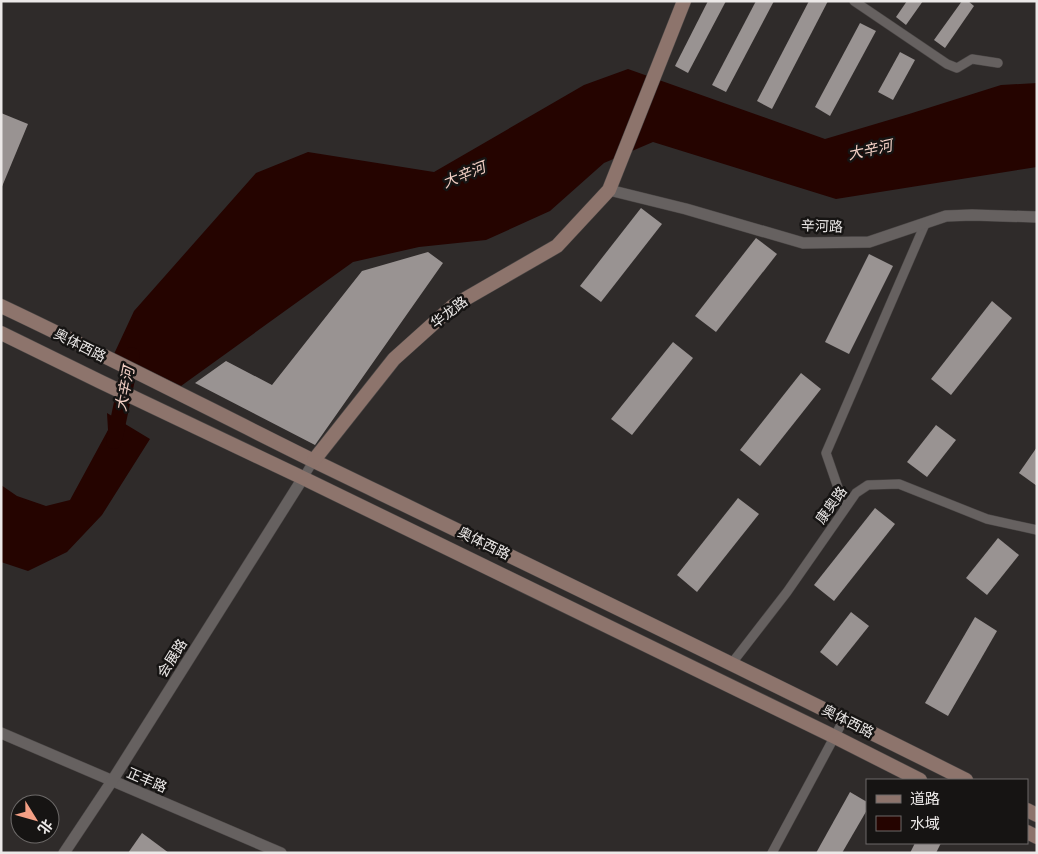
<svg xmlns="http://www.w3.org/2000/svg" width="1038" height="854" font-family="Lato,'Noto Sans SC',sans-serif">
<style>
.water{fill:#250400}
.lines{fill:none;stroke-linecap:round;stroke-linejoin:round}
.river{stroke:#250400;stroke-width:16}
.building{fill:#999392}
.minor-casing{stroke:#4a4645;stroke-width:10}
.tertiary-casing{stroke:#4a4645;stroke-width:12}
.secondary-casing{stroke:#4a4645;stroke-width:15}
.minor{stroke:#666160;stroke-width:9}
.tertiary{stroke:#666160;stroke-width:11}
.secondary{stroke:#8d746c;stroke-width:14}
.labels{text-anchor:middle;stroke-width:5;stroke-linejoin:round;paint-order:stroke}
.street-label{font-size:14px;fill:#ece9e8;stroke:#161413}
.water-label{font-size:15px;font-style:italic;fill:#f3d0c5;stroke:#161413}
</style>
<rect width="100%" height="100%" fill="#2f2b2a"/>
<g class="water">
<polygon points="628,69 825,139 909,114 1001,85 1037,83 1037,167 836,199 653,142 604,163 550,211 486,240 419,247 353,262 181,386 114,354 134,311 256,173 308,152 434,172 584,85"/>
<polygon points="107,413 150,439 102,515 67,552 28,571 1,562 1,485 17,496 46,506 70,500 108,430"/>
</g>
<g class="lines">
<polyline class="river" points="114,441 132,355"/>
</g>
<g class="building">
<polygon points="708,1 726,1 688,73 675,66"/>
<polygon points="756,1 774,1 726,92 712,85"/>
<polygon points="809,1 828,1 772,109 757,101"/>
<polygon points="907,1 923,1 906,25 896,17"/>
<polygon points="962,1 968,1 974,6 945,48 934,40"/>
<polygon points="860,23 876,31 830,116 815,107"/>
<polygon points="900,52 915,60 893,100 878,92"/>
<polygon points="1,113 28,124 1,189"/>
<polygon points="641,208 662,224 601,302 580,286"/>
<polygon points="756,238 777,254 716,332 695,316"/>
<polygon points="428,252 443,263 315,445 195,383 226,361 272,385 362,271"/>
<polygon points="869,254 893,266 849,354 825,342"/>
<polygon points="992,301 1012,318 951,395 931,379"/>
<polygon points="673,342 693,358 632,435 611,419"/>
<polygon points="801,373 821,389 760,466 740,450"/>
<polygon points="936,425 956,440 927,477 907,462"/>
<polygon points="1037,447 1037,486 1019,473"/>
<polygon points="738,498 759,514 697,592 677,575"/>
<polygon points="875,508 895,524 834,601 814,585"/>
<polygon points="998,538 1019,555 987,595 966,578"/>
<polygon points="851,612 869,626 837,666 820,652"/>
<polygon points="975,617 997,631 948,716 925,703"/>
<polygon points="850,792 867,802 867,810 842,853 816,853"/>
<polygon points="142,833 169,853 128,853"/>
<polygon points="915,843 941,843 936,853 910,853"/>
</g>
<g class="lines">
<g class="minor-casing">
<g id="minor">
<polyline points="854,1 947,64 957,68 972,59 998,63"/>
<polyline points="303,478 314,460"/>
<polyline points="845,508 826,453 925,224"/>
<polyline points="732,663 787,592 856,493 868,485 899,484 987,519 1037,530"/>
<polyline points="772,853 844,719"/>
</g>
</g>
<g class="tertiary-casing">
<g id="tertiary">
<polyline points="609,190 686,209 803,243 869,242 946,216 972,215 1037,217"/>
<polyline points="1,733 281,853"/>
<polyline points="64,853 112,781 303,478"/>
</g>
</g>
<g class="secondary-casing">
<g id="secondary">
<path d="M1 306C107 356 211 410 316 462 533 567 751 672 966 780"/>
<polyline points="1,333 101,382 303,478 835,737 920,780"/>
<polyline points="314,460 394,359 453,306 557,246 609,190 684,1"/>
<polyline points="1027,810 1037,815"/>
<polyline points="1027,832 1037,837"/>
</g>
</g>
<use href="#minor" class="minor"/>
<use href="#tertiary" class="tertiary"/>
<use href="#secondary" class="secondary"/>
</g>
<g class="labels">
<g class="street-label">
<text transform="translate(822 226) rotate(2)" y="5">辛河路</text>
<text transform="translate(449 312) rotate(-37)" y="5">华龙路</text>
<text transform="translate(80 345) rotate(27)" y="5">奥体西路</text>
<text transform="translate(831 505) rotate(-54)" y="5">康奥路</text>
<text transform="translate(484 543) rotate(26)" y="5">奥体西路</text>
<text transform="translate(172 658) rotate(-58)" y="5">会展路</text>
<text transform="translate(848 721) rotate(27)" y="5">奥体西路</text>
<text transform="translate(147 780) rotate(23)" y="5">正丰路</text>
</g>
<g class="water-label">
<text transform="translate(870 150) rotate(-12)" y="5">大辛河</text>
<text transform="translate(464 175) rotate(-22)" y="5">大辛河</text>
<text transform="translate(125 389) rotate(-79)" y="5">大辛河</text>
</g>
</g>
<rect width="1038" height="854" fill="none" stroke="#ece9e8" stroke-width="5"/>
<rect x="866" y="779" width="162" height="65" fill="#161413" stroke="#6c6968"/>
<rect x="876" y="795" width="25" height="8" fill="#8d746c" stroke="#6c6968"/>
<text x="910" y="804" font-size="15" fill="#ece9e8">道路</text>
<rect x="876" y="816" width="25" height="15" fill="#250400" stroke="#6c6968"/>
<text x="910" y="829" font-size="15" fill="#ece9e8">水域</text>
<g transform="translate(35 819) rotate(127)"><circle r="24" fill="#161413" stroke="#6c6968"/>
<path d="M0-4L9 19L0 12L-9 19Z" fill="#f39f85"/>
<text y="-8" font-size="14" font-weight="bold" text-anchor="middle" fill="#ece9e8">北</text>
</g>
</svg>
